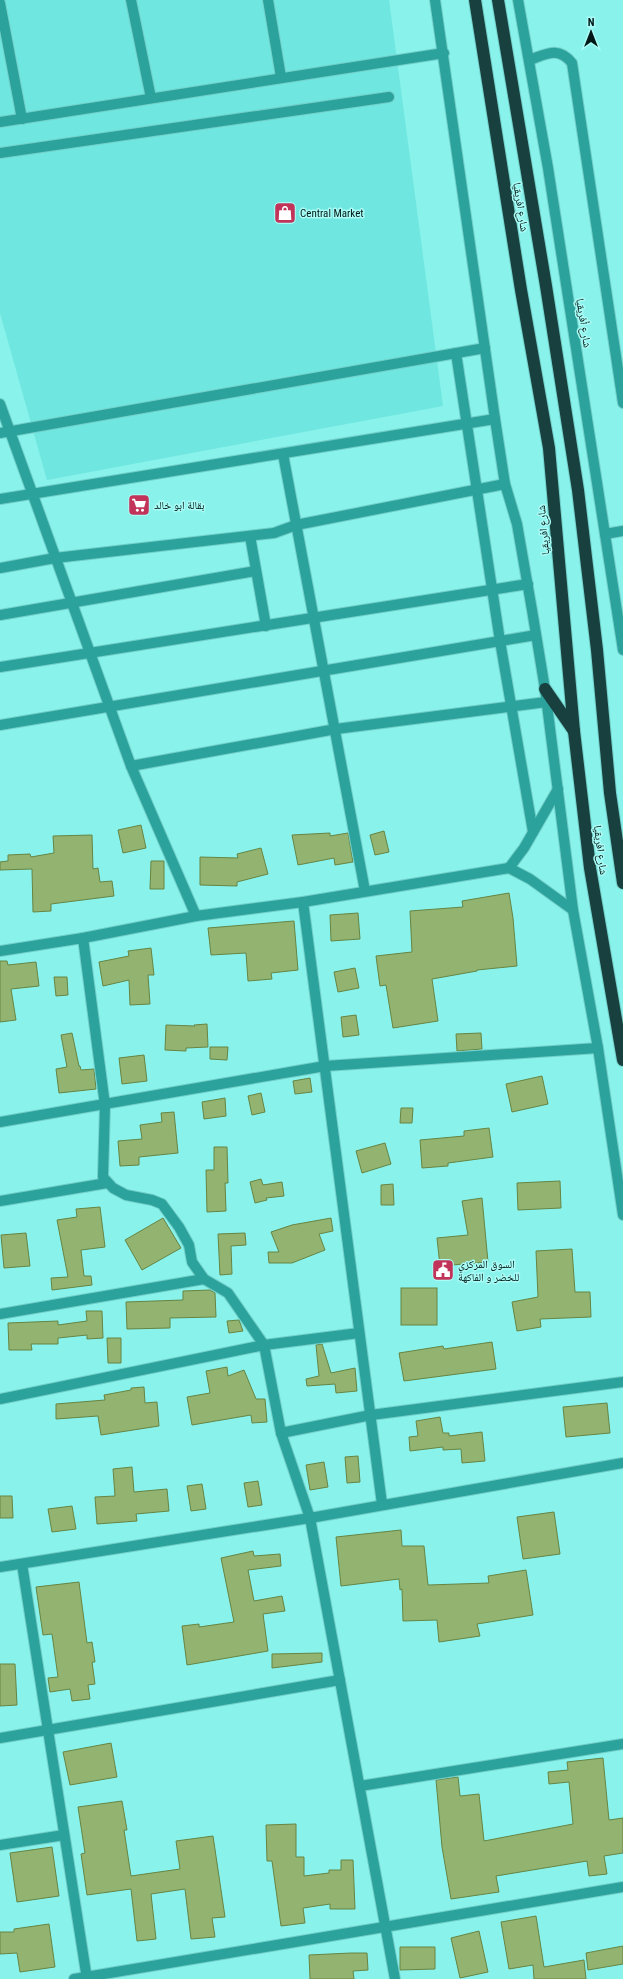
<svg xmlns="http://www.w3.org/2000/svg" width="623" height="1979" font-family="'Roboto Condensed','Noto Naskh Arabic',sans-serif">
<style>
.built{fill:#6fe6df}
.building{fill:#92b470;stroke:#668543}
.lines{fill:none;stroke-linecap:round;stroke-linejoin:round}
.minor-casing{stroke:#73cfc9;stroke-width:12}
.highway-casing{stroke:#73cfc9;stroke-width:14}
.minor{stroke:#2ba29c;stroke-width:10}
.highway{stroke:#18403e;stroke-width:12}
.labels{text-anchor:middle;stroke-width:3;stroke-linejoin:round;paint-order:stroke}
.street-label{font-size:11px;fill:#021917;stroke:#aafcf6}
.poi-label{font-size:11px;fill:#021917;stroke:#aafcf6;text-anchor:start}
</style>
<rect width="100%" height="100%" fill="#88f2eb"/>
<polygon class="built" points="0,0 389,0 443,406 47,480 0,313"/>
<g class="building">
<polygon points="141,825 146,848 123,853 118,830"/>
<polygon points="384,831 389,852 375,855 370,835"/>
<polygon points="330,833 330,836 348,833 353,862 335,865 334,858 298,865 292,835"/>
<polygon points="92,835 93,869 98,868 100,882 112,881 114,896 51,904 51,911 33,912 32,869 0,870 0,862 8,861 8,855 30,854 31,857 54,853 53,836"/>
<polygon points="261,848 268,874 237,882 237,886 200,885 200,857 238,858 237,854"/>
<polygon points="151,861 164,861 164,889 150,889"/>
<polygon points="509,893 513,918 517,966 477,970 477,971 432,979 438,1021 393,1028 386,985 380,986 376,956 412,952 410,911 463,907 462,901"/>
<polygon points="358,913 360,939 331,941 330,915"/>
<polygon points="294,921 298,970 271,973 272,979 248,981 246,953 211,955 208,928"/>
<polygon points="151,948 154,975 148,975 150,1004 130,1005 129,980 103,986 99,962 129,956 128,951"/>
<polygon points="0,961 7,961 8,965 36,962 39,986 11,989 16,1020 0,1022"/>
<polygon points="355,968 359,988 338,992 334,972"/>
<polygon points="54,977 67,977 68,995 56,996"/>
<polygon points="356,1015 359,1035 343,1037 341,1017"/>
<polygon points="207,1024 208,1047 186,1048 186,1051 165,1050 166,1025 195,1026 194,1025"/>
<polygon points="72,1033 79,1066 80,1066 81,1070 94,1069 96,1089 59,1093 56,1069 67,1067 61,1035"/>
<polygon points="481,1033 482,1049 457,1051 456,1034"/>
<polygon points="210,1047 228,1047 227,1060 210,1059"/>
<polygon points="144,1055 147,1081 122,1084 119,1058"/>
<polygon points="542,1076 548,1104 512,1112 506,1084"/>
<polygon points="310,1078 312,1092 295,1094 293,1081"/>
<polygon points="261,1093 265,1112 252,1115 248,1096"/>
<polygon points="225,1098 226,1116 204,1119 202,1102"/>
<polygon points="401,1108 413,1108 412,1123 400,1123"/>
<polygon points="174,1112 178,1153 139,1157 139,1165 120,1166 118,1141 142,1139 140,1125 162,1122 161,1113"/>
<polygon points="489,1128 493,1157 448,1163 448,1166 422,1168 420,1140 464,1136 464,1131"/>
<polygon points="385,1143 391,1164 362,1173 356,1151"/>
<polygon points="214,1147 227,1147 228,1183 225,1183 226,1211 207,1212 206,1170 214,1170"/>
<polygon points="261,1179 263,1185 282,1182 284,1196 266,1198 267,1200 255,1203 250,1182"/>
<polygon points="560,1181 561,1208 518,1210 517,1183"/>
<polygon points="393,1184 394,1205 381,1205 381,1185"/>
<polygon points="482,1198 488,1262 440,1266 437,1238 468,1235 462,1201"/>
<polygon points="100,1207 105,1247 81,1250 84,1276 91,1276 92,1285 52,1290 51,1278 68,1277 57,1220 77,1217 76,1209"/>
<polygon points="163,1218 181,1248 142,1270 125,1240"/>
<polygon points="331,1218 333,1231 319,1234 325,1250 292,1263 269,1263 268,1252 279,1252 271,1232 292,1225"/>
<polygon points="26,1233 30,1266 4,1268 1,1235"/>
<polygon points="245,1233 246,1245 231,1246 232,1274 220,1275 218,1234"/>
<polygon points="572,1249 575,1292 590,1292 591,1317 540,1319 541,1327 517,1331 512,1302 538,1297 536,1251"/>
<rect x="401" y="1288" width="36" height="37"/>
<polygon points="210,1290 215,1293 216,1317 170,1318 170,1328 127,1329 126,1302 183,1300 183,1291"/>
<polygon points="86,1311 102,1311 103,1338 87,1339 87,1335 58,1338 58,1344 31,1344 32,1350 9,1350 8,1323 58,1321 58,1325 87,1321"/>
<polygon points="239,1320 243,1331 229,1333 227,1321"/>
<polygon points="107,1338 121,1338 121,1363 108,1363"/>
<polygon points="492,1342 496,1369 404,1381 399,1353 443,1346 444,1349"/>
<polygon points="322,1344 331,1373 355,1368 357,1391 336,1393 335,1384 307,1386 306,1379 319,1376 316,1345"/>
<polygon points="227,1367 228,1376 244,1370 256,1399 265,1399 267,1422 252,1423 251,1415 192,1425 187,1397 210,1393 206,1371"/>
<polygon points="144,1387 145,1403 157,1402 159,1426 101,1435 98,1416 56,1419 56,1404 105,1400 104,1395 131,1390 131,1388"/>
<polygon points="607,1403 610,1433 566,1437 563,1407"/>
<polygon points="440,1417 443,1433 449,1433 449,1436 482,1432 485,1461 462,1463 461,1449 443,1450 443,1447 410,1451 409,1437 418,1436 416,1421"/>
<polygon points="358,1456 360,1482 347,1483 345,1457"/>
<polygon points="324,1462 328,1487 310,1490 306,1465"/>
<polygon points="132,1467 134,1492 167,1489 169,1511 136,1514 137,1521 97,1524 95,1497 115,1496 113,1469"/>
<polygon points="258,1481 262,1505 248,1507 244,1483"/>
<polygon points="202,1484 206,1509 191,1511 187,1486"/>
<polygon points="0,1496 12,1496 13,1518 0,1518"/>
<polygon points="72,1506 76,1529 52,1532 48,1509"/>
<polygon points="554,1512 560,1554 523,1559 517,1517"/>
<polygon points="401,1530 402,1546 424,1546 428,1585 489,1583 488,1576 526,1570 533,1615 477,1624 480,1636 439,1642 437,1620 403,1621 402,1589 400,1590 399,1579 341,1586 336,1537"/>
<polygon points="253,1551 254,1556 280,1554 281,1566 248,1570 254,1601 282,1596 285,1611 263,1614 268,1651 187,1665 182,1626 199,1624 199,1627 234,1622 221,1558"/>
<polygon points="79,1582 87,1643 92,1642 95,1662 92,1662 95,1684 88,1685 90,1699 72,1701 70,1689 50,1692 48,1678 58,1677 52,1634 43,1635 36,1587"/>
<polygon points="322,1653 322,1662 272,1668 272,1654"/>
<polygon points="0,1664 15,1664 17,1705 0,1706"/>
<polygon points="111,1743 117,1777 70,1785 63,1752"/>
<polygon points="603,1758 609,1820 623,1818 623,1853 604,1856 607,1874 589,1876 587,1861 496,1876 499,1892 451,1899 442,1847 436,1780 458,1777 460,1796 479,1794 484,1841 573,1824 569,1782 549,1784 548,1772 568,1770 567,1762"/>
<polygon points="122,1801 127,1830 124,1830 131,1876 180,1869 176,1841 213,1836 225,1917 212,1918 215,1937 191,1939 185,1889 151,1894 156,1939 137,1941 131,1889 87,1895 81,1854 85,1853 78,1807"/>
<polygon points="296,1824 296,1857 304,1857 304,1876 329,1873 329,1870 341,1870 341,1860 353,1860 355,1909 330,1909 330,1904 303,1908 305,1923 281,1926 272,1861 267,1861 266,1825"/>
<polygon points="52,1847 59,1896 17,1902 10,1853"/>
<polygon points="536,1916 544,1967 584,1960 586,1979 534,1979 533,1965 509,1969 501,1922"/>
<polygon points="49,1924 55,1967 20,1972 17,1953 0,1954 0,1932 14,1932 14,1929"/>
<polygon points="479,1931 488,1972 460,1978 451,1938"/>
<polygon points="623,1946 623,1964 588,1970 586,1953"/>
<polygon points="400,1947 435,1947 435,1969 400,1970"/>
<polygon points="351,1953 367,1953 368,1970 353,1971 354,1979 310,1979 309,1955"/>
</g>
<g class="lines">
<g class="minor-casing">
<g id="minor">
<polyline points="131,0 151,98"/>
<polyline points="268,0 281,77"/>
<polyline points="435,0 495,419 505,484 517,524 532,610 545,689 573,910 598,1048 623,1215"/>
<polyline points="518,0 548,168 623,650"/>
<polyline points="0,3 22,119"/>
<path d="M529 60C547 54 558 46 572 63L623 403"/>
<polyline points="0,122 444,53"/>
<polyline points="0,153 389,97"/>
<polyline points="456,353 500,641 533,832"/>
<polyline points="0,404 131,766 196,916"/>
<polyline points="0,433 485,348"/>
<polyline points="283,454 365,891"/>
<polyline points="0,499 495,419"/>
<polyline points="605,534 623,531"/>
<polyline points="250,536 266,626"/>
<polyline points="0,568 55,558 274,533 296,525 505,484"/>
<polyline points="0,615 256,571"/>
<polyline points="0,667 528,584"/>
<polyline points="0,725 536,635"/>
<polyline points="131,766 336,729 546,702"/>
<polyline points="509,868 524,848 558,789"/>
<polyline points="303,902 382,1504"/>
<polyline points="83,938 105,1105 103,1177 113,1188 126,1195 152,1200 162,1204 179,1227 189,1245 192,1262 204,1279 228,1293 264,1345 281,1433 310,1518 395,1979"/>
<polyline points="0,951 83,938 196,916 303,902 509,868 530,879 573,910"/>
<polyline points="0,1122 325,1066 598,1048"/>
<polyline points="0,1201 107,1183"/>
<polyline points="0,1314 204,1279"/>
<polyline points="0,1399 264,1345 359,1333"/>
<polyline points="281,1433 371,1415 623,1382"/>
<polyline points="22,1564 87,1979"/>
<polyline points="0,1567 310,1518 623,1463"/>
<polyline points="0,1738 340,1680"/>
<polyline points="360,1786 623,1744"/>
<polyline points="0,1845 64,1835"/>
<polyline points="74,1979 623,1887"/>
</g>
</g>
<g class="highway-casing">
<g id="highway">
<polyline points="475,0 521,290 549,448 574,731 590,868 623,1060"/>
<polyline points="498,0 546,286 578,490 597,650 610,793 623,883"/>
<polyline points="545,689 574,731"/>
</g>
</g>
<use href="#minor" class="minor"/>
<use href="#highway" class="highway"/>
</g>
<defs>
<g id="shop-square" transform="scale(1.15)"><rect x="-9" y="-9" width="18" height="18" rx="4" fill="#c23359" stroke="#aafcf6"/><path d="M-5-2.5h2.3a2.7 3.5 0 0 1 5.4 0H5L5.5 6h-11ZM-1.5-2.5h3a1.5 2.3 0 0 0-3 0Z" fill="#fff"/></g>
<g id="supermarket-square" transform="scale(1.15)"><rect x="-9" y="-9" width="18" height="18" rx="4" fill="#c23359" stroke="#aafcf6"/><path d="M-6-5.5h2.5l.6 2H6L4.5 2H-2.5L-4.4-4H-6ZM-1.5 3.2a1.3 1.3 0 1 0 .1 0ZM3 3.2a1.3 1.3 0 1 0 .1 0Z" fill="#fff"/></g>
<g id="civic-square" transform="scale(1.15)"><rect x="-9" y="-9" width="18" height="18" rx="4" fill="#c23359" stroke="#aafcf6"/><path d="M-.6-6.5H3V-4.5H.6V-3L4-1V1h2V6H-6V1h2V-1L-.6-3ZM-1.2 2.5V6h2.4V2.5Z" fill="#fff"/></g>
</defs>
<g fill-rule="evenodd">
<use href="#shop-square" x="285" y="213"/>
<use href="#supermarket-square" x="139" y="505"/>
<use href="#civic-square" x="443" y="1270"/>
</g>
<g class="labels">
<g class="street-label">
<text transform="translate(521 207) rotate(81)" y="4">شارع افريقيا</text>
<text transform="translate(584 323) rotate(81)" y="4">شارع أفريقيا</text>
<text transform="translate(543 530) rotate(-95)" y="4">شارع افريقيا</text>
<text transform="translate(601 850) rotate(83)" y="4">شارع افريقيا</text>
</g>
<g class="poi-label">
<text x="300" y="217">Central Market</text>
<text x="154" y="509">بقالة ابو خالد</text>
<text x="458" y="1268">السوق المركزي<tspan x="458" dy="13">للخضر و الفاكهة</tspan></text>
</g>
</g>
<g transform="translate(591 32)" stroke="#aafcf6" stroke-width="3" paint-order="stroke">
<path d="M0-3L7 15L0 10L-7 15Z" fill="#021917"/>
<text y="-6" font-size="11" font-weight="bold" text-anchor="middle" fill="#021917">N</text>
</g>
</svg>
